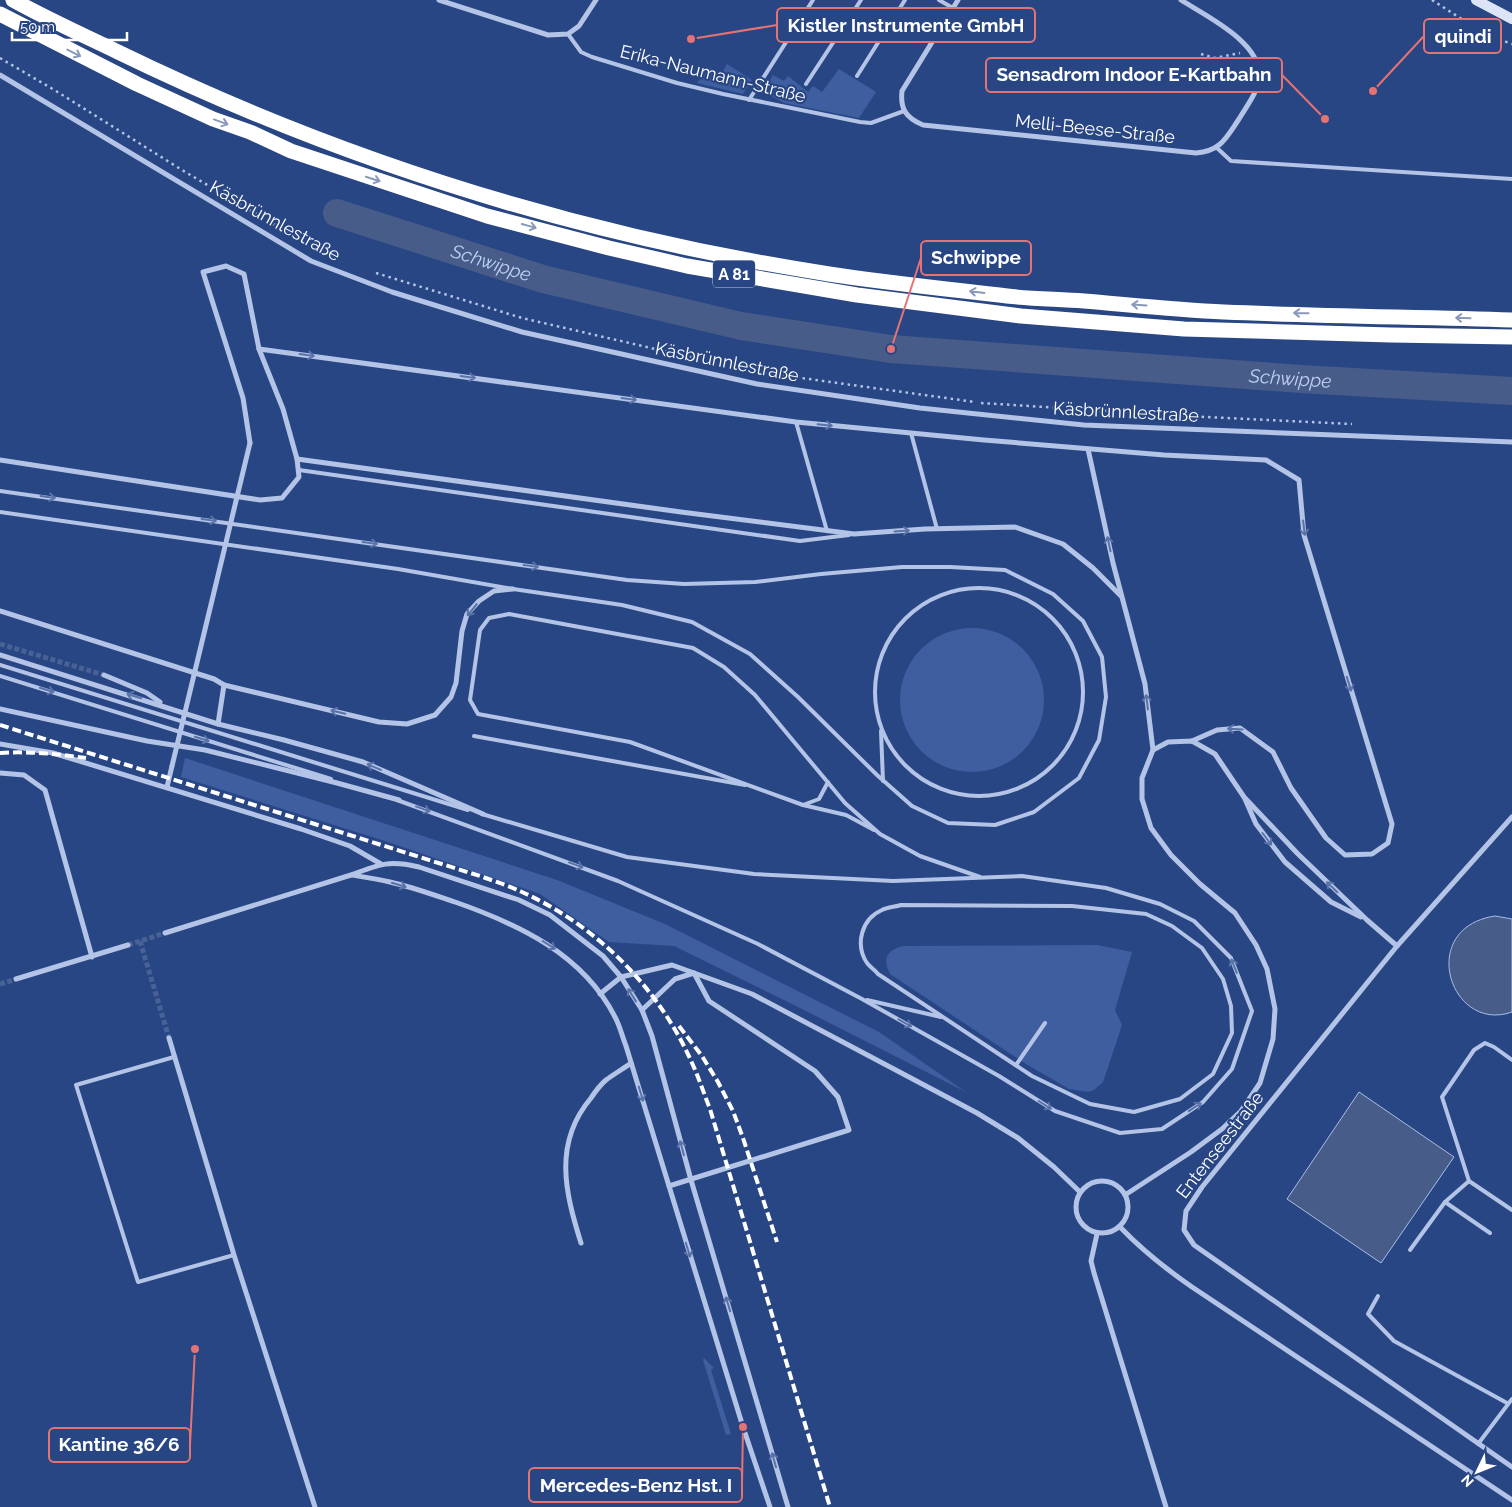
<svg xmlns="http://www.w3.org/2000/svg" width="1512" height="1507" font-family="Raleway,sans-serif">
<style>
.green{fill:#3e5ea0}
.water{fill:#475c89;stroke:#a8bee7}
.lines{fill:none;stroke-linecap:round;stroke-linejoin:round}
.river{stroke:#475c89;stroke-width:28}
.minor-tunnel{stroke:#496296;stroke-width:5;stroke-dasharray:5 2.5;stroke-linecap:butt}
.path{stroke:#b3c4e7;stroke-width:2.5;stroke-dasharray:2.5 4;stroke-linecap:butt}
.service{stroke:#b3c4e7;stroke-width:4}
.minor{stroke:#b3c4e7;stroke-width:5}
.secondary{stroke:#dce5f6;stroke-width:10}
.motorway{stroke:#fff;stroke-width:15}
.rail{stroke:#fff;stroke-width:4;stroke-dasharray:9 4;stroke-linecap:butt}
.minor-bridge{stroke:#b3c4e7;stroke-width:5}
.oneway{stroke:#8999bb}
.oneway2{stroke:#5972a7}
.labels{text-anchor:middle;stroke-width:4.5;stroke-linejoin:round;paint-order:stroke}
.shield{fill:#294684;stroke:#bfc8da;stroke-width:1}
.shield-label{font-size:16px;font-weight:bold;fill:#fff}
.street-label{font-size:18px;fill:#fff;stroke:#294684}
.water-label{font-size:19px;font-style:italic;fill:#bfcfee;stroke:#294684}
.leader{fill:none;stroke:#e47373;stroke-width:2}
.callout-dot{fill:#e47373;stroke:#294684;stroke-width:2}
.callout{fill:#294684;stroke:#e47373;stroke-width:2}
.callout-label{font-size:19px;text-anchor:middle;font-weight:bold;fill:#fff}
</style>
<rect width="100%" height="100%" fill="#294684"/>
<g class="green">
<polygon points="727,64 752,80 743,94 697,83 709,67 721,75"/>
<polygon points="839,69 876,92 859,118 784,103 763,92 773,75 784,81 788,76 808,92 813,86 822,92"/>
<circle cx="972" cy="700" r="72"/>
<polygon points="185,758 557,880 665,924 879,1032 966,1092 794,1005 674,946 609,942 540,894 385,841 181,777"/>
<path d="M1097 945 1132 952 1115 1010 1122 1025 1103 1082 1094 1090 1088 1092 1069 1089 1026 1064 890 974C882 958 887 950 903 946Z"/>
<polygon points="704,1358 714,1368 711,1370 731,1434 726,1435 703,1360"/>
</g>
<g class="water">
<path d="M1495 916 1512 919V1012C1450 1034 1416 928 1495 916Z"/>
<polygon points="1359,1092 1454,1157 1381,1263 1287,1199"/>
</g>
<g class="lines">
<path class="river" id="s1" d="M337 213 543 279 741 326 891 349 1301 379 1512 391"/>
<g class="minor-tunnel">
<polyline points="0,644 104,675"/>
<polyline points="140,941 169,1038"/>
<polyline points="128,945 165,933"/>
<polyline points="0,984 16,979"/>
</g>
<g class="path">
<polyline points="1432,0 1485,34 1512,44"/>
<polyline points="1201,54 1215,58 1240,53"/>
<polyline points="0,58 56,91 182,170 314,248 336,258"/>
<polyline points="376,273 522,318 711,362"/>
<polyline points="751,371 975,402"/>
<polyline points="981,403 1206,417 1352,424"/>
</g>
<g class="service">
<polyline points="939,0 953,8"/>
<polyline points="568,34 581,52 592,57 677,83 723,94 860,122 871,123 904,111"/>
<polyline points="857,76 905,0"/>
<polyline points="806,84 861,0"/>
<polyline points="749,100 813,0"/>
<polyline points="1217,148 1231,161 1512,179"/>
<polyline points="796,422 827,531"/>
<polyline points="911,433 937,529"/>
<polyline points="299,470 800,541 849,535"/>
<polyline points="0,491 627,580 684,584 755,582 821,574 902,567 950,567 1005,570 1053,594 1083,621 1102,657 1106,697 1099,740 1079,778 1034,812 995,825 948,823 912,806 877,775 798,697 750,654 692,622 622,605 513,589 398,569 0,512"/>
<circle cx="979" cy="692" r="104"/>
<polyline points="0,665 468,810"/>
<polyline points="0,676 331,779"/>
<polyline points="881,731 883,781"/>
<polyline points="474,736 745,785"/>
<polyline points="828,782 819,799 803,805 630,742 478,714 470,700 480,630 489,618 509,614 693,648 724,667 755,695 845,803 880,834 920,856 980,877"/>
<polyline points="397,800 618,881 758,944 862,999 999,1076 1055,1111 1120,1133 1162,1129 1203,1102 1232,1069 1252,1011 1231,958 1194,921 1160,904 1106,888 1022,876 893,881 754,874 627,857 482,814"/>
<polyline points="803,805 846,815 874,830"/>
<path d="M901 905 1072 906 1146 914 1172 926 1202 948 1223 979 1231 1006 1232 1033 1213 1074 1180 1099 1134 1112 1090 1104 1032 1076 878 974C875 970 870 967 867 963 855 945 861 919 882 910 887 907 895 907 901 905Z"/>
<polyline points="867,1000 941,1017"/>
<polyline points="174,1057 76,1085 138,1282 234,1255"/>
<polyline points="1512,1060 1494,1047 1485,1043 1474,1050 1442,1097 1469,1181 1512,1210"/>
<polyline points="1016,1065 1045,1023"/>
<polyline points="1445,1202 1490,1233"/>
<polyline points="1410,1250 1445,1202 1469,1181"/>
<polyline points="1378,1296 1368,1314 1394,1341 1507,1403"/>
<polyline points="1478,1444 1512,1399"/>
</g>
<g class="minor">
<polyline points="439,0 548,35 568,34 579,26 596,0"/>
<path d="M958 0 902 91C900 109 906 118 923 125L1196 153C1221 151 1226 138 1239 119 1246 107 1258 92 1259 78 1263 43 1206 16 1181 0"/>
<polyline points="0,75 311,261 392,292 522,332 757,384 920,408 1084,425 1512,442"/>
<polyline points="259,349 796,422 984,440 1164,455 1266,460 1299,480 1304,535 1392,824 1388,843 1372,854 1345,855 1326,838 1291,788 1273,752 1240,728 1217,730 1192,741"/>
<polyline points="1088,449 1113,563 1145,684 1153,750"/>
<polyline points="297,459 681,512 854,534 925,529 1015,527 1063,544 1093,568 1121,596"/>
<polyline points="0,460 260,500 282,498 299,477 297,459 283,409 259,349 244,274 226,266 203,272 243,398 250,443"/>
<polyline points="0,611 214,679 224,685 218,724"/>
<polyline points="0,655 218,724 284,740 363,762 483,814"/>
<polyline points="104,675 147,693 160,702"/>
<polyline points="224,685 379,722 407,724 435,715 451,697 456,683 462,631 467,614 479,601 494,591 513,589"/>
<polyline points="0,709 147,741 205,750 337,783 399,800"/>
<polyline points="0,744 53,753 301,829 350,846 381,864"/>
<polyline points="0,773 24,775 45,790 92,957"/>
<polyline points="167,787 172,766"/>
<polyline points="1245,799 1256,824 1285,862 1331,902 1361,917"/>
<polyline points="1512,817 1397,946 1202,1187 1186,1211 1184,1230 1194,1245 1512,1467"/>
<path d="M352 875C364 877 377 879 390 882 412 887 434 895 455 902 518 924 583 954 615 1017 620 1026 622 1036 626 1046L743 1427 770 1507"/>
<path d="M165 933 351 875C380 864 389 860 419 867L519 900 550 915 603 956 621 977 642 1010 652 1036 691 1180 788 1507"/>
<polyline points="16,979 128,945"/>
<polyline points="600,994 621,977 672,965 752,994 977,1113 1018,1138 1054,1167 1080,1192"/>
<polyline points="642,1010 675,979 694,973 709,1001 815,1071 838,1097 849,1130 669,1186"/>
<polyline points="169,1038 234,1255 315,1507"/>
<circle cx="1102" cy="1207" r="26"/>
<polyline points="1125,1195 1191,1152 1222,1129 1241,1111 1260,1083 1273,1039 1275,1009 1267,969 1256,945 1235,913 1200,884 1171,855 1151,828 1142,799 1142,778 1153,750 1168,742 1192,741 1215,754 1244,797 1298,854 1367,920 1397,946"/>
<path d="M1120 1227C1142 1250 1166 1269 1192 1287L1512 1500"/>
<polyline points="1097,1234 1091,1261 1094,1273 1166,1507"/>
<path d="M581 1243C565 1192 553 1143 591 1098 595 1092 600 1085 606 1080 614 1074 623 1069 631 1063"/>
</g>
<polyline class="secondary" points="1476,0 1512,19"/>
<g class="motorway">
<path d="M13 0C47 19 83 35 118 52 342 161 583 236 829 274 888 283 947 289 1007 296 1032 299 1058 299 1084 301 1131 305 1177 310 1224 312 1320 316 1416 317 1512 320"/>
<polyline points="0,14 137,84 213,119 250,132 291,151 487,216 609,248 687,266 857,295 1021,316 1184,329 1391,335 1512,337"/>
</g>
<g class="rail">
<path d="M0 725 480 876C494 881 509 886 522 892 597 926 659 988 692 1063 699 1078 704 1094 710 1109L830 1507"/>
<path d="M0 753C29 751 57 754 86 758"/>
<polyline points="679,1026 702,1056 718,1082 733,1111 743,1138 777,1242"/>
</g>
<polyline class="minor-bridge" points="172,766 250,443"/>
</g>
<defs><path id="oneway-shaft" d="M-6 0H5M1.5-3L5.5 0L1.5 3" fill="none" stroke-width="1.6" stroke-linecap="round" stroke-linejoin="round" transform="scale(1.25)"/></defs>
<g class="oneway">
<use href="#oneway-shaft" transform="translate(74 53) rotate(27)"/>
<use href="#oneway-shaft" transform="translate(221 122) rotate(20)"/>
<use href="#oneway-shaft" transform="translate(373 179) rotate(18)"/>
<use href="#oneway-shaft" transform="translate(529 226) rotate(15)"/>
<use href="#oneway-shaft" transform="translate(977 292) rotate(-173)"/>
<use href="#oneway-shaft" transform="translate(1139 305) rotate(-176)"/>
<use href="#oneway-shaft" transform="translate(1301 313) rotate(-179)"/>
<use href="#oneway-shaft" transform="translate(1463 318) rotate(-178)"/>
</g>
<g class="oneway2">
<use href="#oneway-shaft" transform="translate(307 355) rotate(8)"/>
<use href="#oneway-shaft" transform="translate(468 377) rotate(8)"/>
<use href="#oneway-shaft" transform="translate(629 399) rotate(8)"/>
<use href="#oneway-shaft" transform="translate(825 425) rotate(6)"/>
<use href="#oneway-shaft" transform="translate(48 497) rotate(8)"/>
<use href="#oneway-shaft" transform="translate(209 520) rotate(8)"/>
<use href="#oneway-shaft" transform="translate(1304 528) rotate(83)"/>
<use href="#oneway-shaft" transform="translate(902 531) rotate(-4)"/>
<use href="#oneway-shaft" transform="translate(370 543) rotate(8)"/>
<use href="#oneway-shaft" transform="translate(1109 544) rotate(-102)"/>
<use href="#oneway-shaft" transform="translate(531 566) rotate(8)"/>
<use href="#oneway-shaft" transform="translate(472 610) rotate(129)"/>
<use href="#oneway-shaft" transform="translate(1349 684) rotate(73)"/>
<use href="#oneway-shaft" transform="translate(47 690) rotate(17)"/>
<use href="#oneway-shaft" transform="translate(134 696) rotate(-163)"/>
<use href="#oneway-shaft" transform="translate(1147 702) rotate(-97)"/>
<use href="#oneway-shaft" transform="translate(338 712) rotate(-166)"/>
<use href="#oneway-shaft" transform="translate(1235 729) rotate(-177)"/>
<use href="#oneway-shaft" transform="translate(202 739) rotate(17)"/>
<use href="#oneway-shaft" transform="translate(374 767) rotate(-157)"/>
<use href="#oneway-shaft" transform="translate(423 809) rotate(20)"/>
<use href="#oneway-shaft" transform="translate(1267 839) rotate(53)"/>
<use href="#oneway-shaft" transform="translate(576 865) rotate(20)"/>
<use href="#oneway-shaft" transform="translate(399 885) rotate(17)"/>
<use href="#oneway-shaft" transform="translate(1332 887) rotate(-136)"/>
<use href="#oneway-shaft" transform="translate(549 945) rotate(32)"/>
<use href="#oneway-shaft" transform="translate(1234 966) rotate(-112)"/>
<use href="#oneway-shaft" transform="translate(632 995) rotate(-122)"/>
<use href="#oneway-shaft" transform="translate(905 1023) rotate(29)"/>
<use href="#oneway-shaft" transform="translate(641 1094) rotate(73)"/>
<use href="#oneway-shaft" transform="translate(1045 1105) rotate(32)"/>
<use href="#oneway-shaft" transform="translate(1195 1107) rotate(-34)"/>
<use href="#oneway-shaft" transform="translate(682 1148) rotate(-105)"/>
<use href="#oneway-shaft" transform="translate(688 1250) rotate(73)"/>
<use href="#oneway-shaft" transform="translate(728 1304) rotate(-107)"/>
<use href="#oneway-shaft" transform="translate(774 1460) rotate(-106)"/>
</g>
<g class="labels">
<rect class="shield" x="713" y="260.5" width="42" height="27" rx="4"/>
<g class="shield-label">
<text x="734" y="280">A 81</text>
</g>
<g class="street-label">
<text transform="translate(713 74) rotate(14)" y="6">Erika-Naumann-Straße</text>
<text transform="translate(1095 129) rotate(6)" y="6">Melli-Beese-Straße</text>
<text transform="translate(275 221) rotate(29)" y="6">Käsbrünnlestraße</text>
<text transform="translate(727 362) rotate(11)" y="6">Käsbrünnlestraße</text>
<text transform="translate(1126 412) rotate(3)" y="6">Käsbrünnlestraße</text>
<text transform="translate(1220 1145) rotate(-52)" y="6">Entenseestraße</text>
</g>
<g class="water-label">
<text dy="7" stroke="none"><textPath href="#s1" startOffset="162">Schwippe</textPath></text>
<text dy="7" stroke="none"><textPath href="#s1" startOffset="972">Schwippe</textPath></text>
</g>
</g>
<path class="leader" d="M691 39L777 25M1373 91L1424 36M1325 119L1282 75M891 349L921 258M195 1349L190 1445M743 1427L742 1485"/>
<g class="callout-dot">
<circle cx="691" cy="39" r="5"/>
<circle cx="1373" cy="91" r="5"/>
<circle cx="1325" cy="119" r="5"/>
<circle cx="891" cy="349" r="5"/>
<circle cx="195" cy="1349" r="5"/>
<circle cx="743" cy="1427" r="5"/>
</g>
<g class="callout">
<rect x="777" y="8" width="258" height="34" rx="5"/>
<rect x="1424" y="19" width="77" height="34" rx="5"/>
<rect x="986" y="58" width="296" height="34" rx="5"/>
<rect x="921" y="241" width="110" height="34" rx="5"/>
<rect x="49" y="1428" width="141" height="34" rx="5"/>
<rect x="529" y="1468" width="213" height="34" rx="5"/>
</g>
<g class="callout-label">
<text x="906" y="32">Kistler Instrumente GmbH</text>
<text x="1463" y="43">quindi</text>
<text x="1134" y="81">Sensadrom Indoor E-Kartbahn</text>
<text x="976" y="264">Schwippe</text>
<text x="119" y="1451">Kantine 36/6</text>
<text x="636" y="1492">Mercedes-Benz Hst. I</text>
</g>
<g transform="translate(1477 1472) rotate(227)" stroke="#294684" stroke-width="4" paint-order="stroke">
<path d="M0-4L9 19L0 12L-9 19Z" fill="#ffffff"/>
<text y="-8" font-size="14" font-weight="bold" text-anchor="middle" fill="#ffffff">N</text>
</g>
<path d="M12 32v8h115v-8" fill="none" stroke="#ffffff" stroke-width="2.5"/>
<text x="20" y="32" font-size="15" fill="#ffffff" stroke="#294684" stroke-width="4" paint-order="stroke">50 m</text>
</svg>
